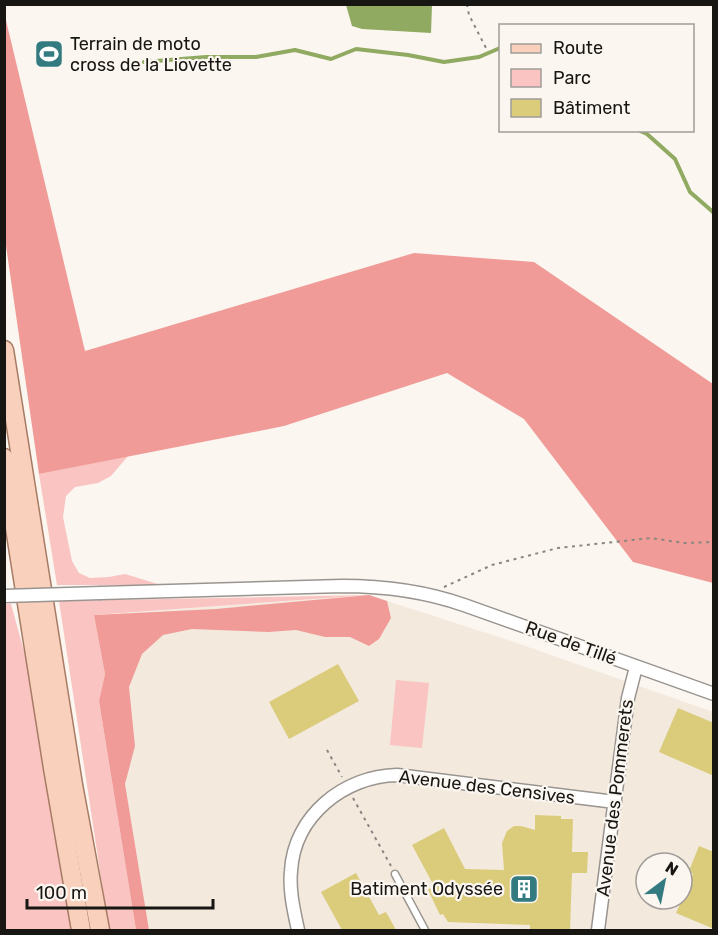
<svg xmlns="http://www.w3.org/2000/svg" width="718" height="935" font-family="Rubik,sans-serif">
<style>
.built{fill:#f3e9dd;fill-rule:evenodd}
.green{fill:#f9c4c1}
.forest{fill:#f19b98}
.water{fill:#90aa61}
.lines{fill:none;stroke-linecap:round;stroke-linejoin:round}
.stream{stroke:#90aa61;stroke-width:4}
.building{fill:#dbcc7b}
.service-casing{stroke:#99948f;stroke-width:9}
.minor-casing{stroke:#99948f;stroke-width:15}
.primary-casing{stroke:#a77b64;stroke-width:21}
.path{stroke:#898682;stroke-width:2;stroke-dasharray:3 4.5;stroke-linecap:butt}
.service{stroke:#fff;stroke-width:6}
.minor{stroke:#fff;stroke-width:12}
.primary{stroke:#f8d0bc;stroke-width:18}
.minor-bridge-casing{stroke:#99948f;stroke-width:15;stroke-linecap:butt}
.minor-bridge{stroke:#fff;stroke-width:12}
.labels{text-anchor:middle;stroke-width:4.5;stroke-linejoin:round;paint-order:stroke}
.poi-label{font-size:18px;fill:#171613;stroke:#fbf6f0;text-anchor:start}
.street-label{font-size:18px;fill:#171613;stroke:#fbf6f0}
</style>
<rect width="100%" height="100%" fill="#fbf6f0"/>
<path class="built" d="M369 595 511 641 713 712V930H136L86 616ZM646 863H682V899H646Z"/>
<g class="green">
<polygon points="128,456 111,476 98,483 75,487 66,496 63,517 72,561 79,573 90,578 109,577 125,574 161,585 57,585 39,474"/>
<polygon points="369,595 94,615 105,674 99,701 136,930 109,930 59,601"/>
<polygon points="5,604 11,604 28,666 73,930 5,930"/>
<polygon points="396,680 429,683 422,748 390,745"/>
</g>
<g class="forest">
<polygon points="5,16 85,351 414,253 534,262 713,384 713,583 633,562 524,419 447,373 284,426 39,474 5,239"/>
<polygon points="369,595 387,601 391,618 379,639 369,646 350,637 325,637 296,630 268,632 192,629 163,635 142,654 129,687 135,746 125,784 149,930 136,930 99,701 105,674 94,615 216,609"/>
</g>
<polygon class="water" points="346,5 432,5 431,33 362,29 352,26"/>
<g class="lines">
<g class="stream">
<polyline points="144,62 206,57 256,57 295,50 331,59 356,49 408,55 444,62 479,57 500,48"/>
<polyline points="638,130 647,134 675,159 690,192 713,212 714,214"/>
</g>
</g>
<g class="building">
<polygon points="338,664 359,701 289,739 269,702"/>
<polygon points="678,708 714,723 714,776 659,752"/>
<polygon points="535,815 561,816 561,819 573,819 572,852 588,852 587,873 572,873 570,930 530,929 530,925 448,922 443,914 440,915 428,890 434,886 412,845 444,828 465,869 504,870 502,843 507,831 514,826 521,826 535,830"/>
<polygon points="699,846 714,852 714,929 676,913 693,874 689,871"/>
<polygon points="356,873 379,915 386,912 396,930 342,930 321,892"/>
</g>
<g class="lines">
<g class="service-casing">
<polyline id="service" points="395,874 425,930"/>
</g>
<g class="minor-casing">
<g id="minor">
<path d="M101 593 342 586C384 586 424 591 464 605L714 694"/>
<path d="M298 930C294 911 289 891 291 871 294 816 344 776 397 775L615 802"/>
<polyline points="598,930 628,698 636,667"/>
</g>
</g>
<g class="primary-casing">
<g id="primary">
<polyline points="4,350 73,785 100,930"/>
<polyline points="4,458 53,768 81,930"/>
</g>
</g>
<g class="path">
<polyline points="467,4 469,15 486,48"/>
<polyline points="444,587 492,565 558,548 651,538 684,543 714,542"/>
<polyline points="327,750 342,777"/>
<polyline points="353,798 391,866"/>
</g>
<use href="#service" class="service"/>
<use href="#minor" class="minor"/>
<use href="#primary" class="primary"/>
<g class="minor-bridge-casing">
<polyline id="minor-bridge" points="4,596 101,593"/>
</g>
<use href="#minor-bridge" class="minor-bridge"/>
</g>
<defs>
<g id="stadium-square" transform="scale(1.5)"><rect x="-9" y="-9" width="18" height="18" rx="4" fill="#337b81" stroke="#fbf6f0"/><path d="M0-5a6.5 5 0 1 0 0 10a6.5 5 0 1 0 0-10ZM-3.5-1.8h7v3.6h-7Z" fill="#fff"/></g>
<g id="building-square" transform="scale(1.5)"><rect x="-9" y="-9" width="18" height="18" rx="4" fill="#337b81" stroke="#fbf6f0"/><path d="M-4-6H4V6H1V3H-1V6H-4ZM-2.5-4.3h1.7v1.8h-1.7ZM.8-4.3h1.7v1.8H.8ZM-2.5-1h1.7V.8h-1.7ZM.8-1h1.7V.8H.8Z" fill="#fff"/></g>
</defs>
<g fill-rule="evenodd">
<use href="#stadium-square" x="49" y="54"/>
<use href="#building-square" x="524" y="889"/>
</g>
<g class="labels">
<g class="poi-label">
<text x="70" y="50">Terrain de moto<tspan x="70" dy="21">cross de la Liovette</tspan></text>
<text x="503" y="895" text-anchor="end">Batiment Odyssée</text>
</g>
<g class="street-label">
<text transform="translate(571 643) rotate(20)" y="6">Rue de Tillé</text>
<text transform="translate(487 787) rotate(7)" y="6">Avenue des Censives</text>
<text transform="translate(615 798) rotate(-83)" y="6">Avenue des Pommerets</text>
</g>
</g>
<rect width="718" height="935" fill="none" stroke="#171613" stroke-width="12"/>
<rect x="499" y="24" width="195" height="108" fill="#fbf6f0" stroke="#a09c98" stroke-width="1.5"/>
<rect x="511" y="44" width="30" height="9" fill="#f8d0bc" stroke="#a09c98" stroke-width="1.5"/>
<text x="553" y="54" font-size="18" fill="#171613">Route</text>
<rect x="511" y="69" width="30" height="18" fill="#f9c4c1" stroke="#a09c98" stroke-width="1.5"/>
<text x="553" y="84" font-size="18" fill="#171613">Parc</text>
<rect x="511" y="99" width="30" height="18" fill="#dbcc7b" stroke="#a09c98" stroke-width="1.5"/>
<text x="553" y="114" font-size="18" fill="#171613">Bâtiment</text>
<g transform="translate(664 881) rotate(32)"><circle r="28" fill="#fbf6f0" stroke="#a09c98" stroke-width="1.5"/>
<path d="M0-4.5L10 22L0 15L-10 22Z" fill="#337b81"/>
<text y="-9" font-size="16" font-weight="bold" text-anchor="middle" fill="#171613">N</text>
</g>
<path d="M27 899v9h186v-9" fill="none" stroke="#171613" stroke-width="3"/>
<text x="36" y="899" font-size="18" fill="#171613" stroke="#fbf6f0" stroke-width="4.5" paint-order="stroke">100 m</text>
</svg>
